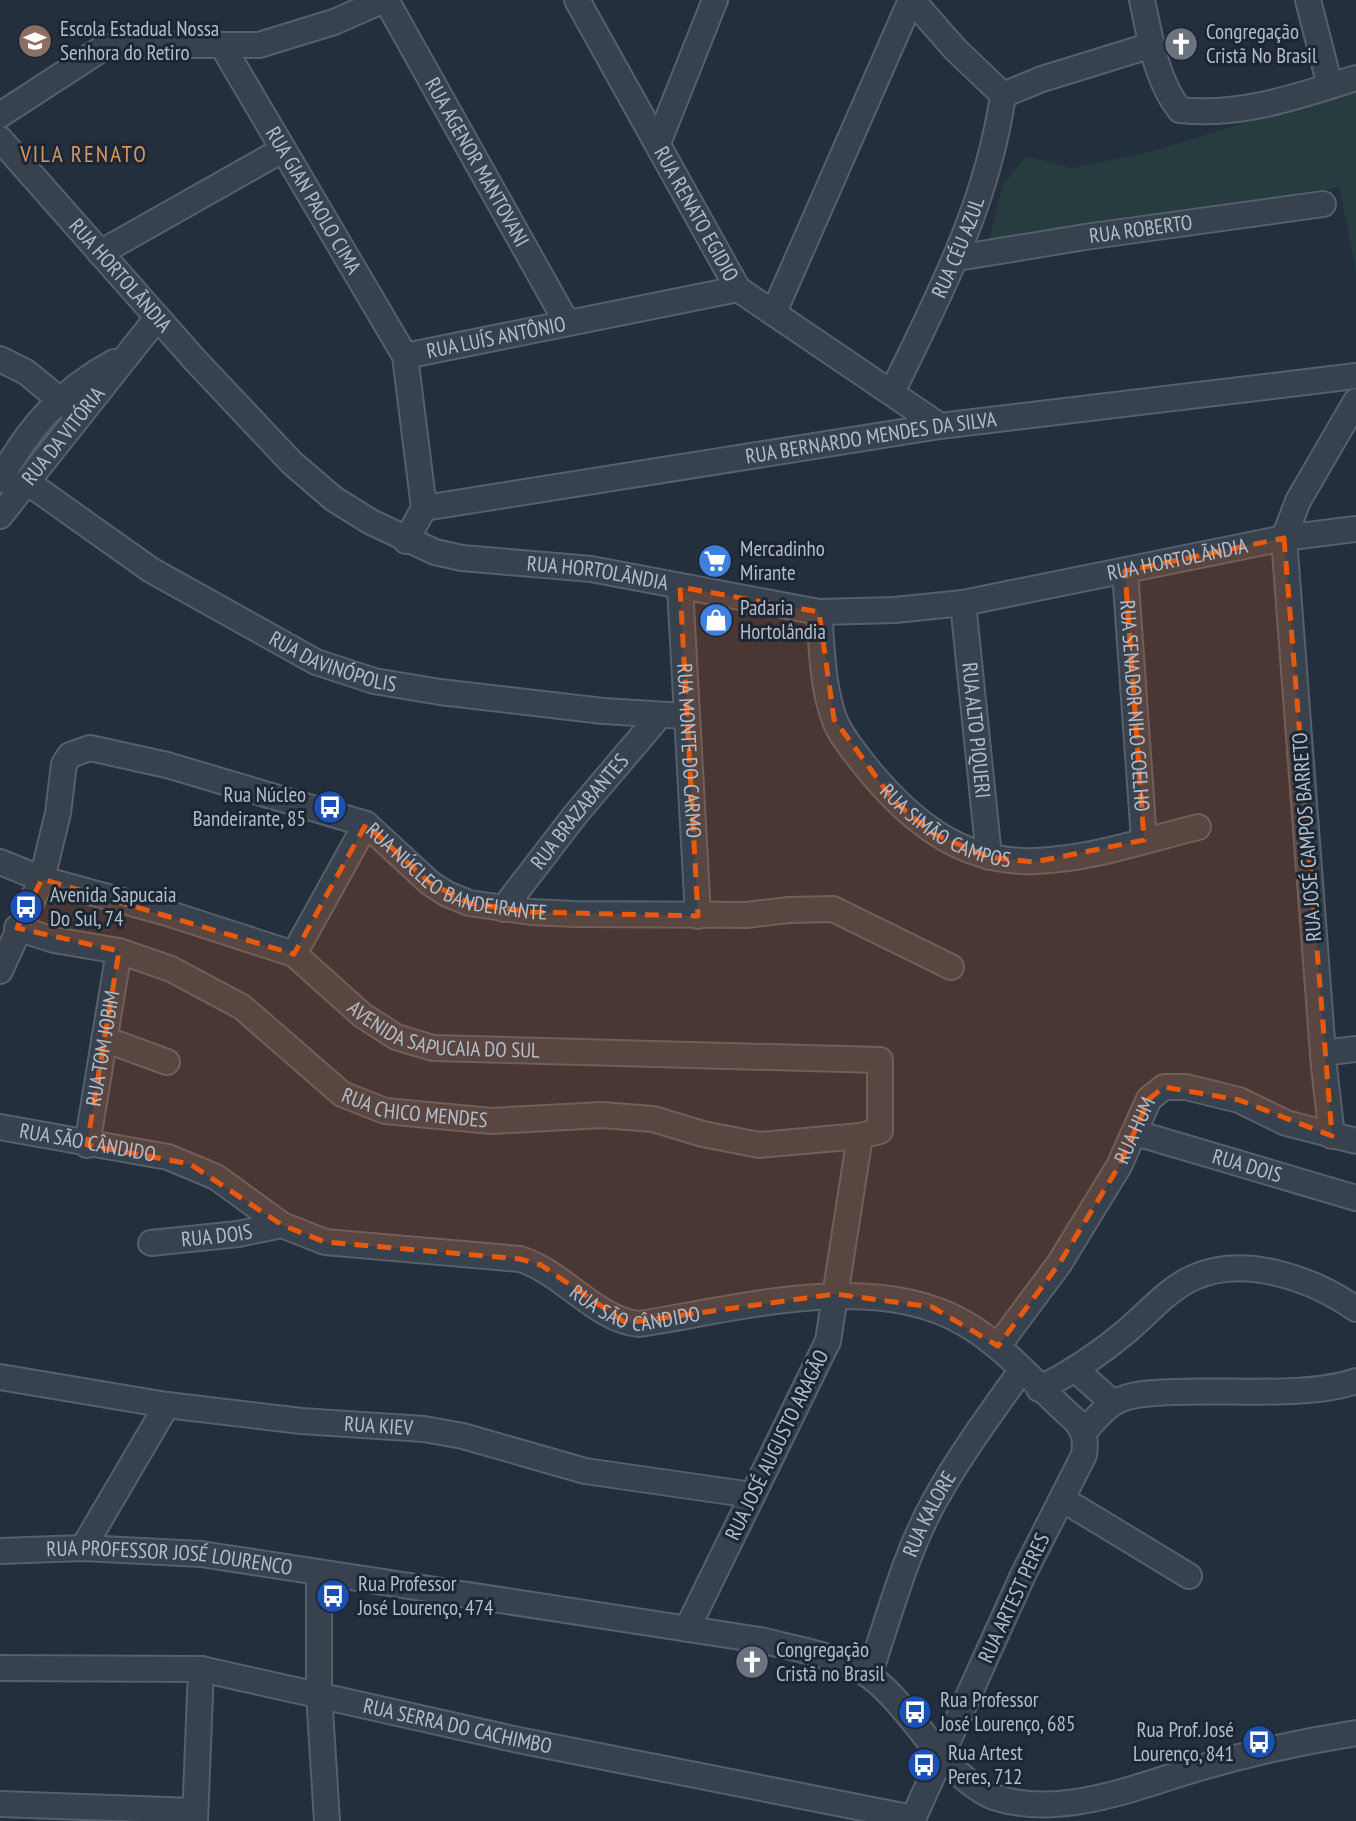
<svg xmlns="http://www.w3.org/2000/svg" width="1356" height="1821" font-family="'PT Sans Narrow',sans-serif">
<style>
.green{fill:#263c3f}
.lines{fill:none;stroke-linecap:round;stroke-linejoin:round}
.minor-casing{stroke:#565f6c;stroke-width:28}
.minor{stroke:#38414e;stroke-width:24}
.marked{fill:#e8590c;fill-opacity:0.2;stroke:#e8590c;stroke-width:5;stroke-dasharray:14 9;stroke-linejoin:round}
.labels{text-anchor:middle;stroke-width:6;stroke-linejoin:round;paint-order:stroke}
.poi-label{font-size:21px;fill:#b4bcc9;stroke:#1d2633;text-anchor:start}
.street-label{font-size:21px;fill:#b4bcc9;stroke:#1d2633}
.neighbourhood-label{font-size:23px;letter-spacing:2px;fill:#d59563;stroke:#1d2633}
</style>
<rect width="100%" height="100%" fill="#242f3e"/>
<polygon class="green" points="1356,89 1356,271 1339,187 988,243 1003,185 1026,156 1071,168 1153,151"/>
<g class="lines">
<g class="minor-casing">
<g id="minor">
<path id="s1" d="M386 0 567 323"/>
<path id="s2" d="M577 0 738 289 940 426"/>
<polyline points="912,0 955,49 1003,95"/>
<path d="M1142 0C1150 36 1156 81 1180 110 1241 117 1298 96 1356 78"/>
<polyline points="1308,0 1330,86"/>
<path id="s3" d="M223 47 405 356 424 508"/>
<polyline points="1003,95 1042,79 1152,45"/>
<polyline points="0,115 100,50 116,45 259,45 334,22 384,0"/>
<path id="s4" d="M0 139 195 360 292 463 334 499 371 522 435 552 462 558 591 569 819 612 895 610 963 603 1284 538 1356 529"/>
<polyline points="658,143 715,0"/>
<polyline points="100,253 282,150"/>
<path id="s5" d="M957 258 1085 237 1323 204"/>
<polyline points="774,312 911,0"/>
<path id="s6" d="M405 356 738 289"/>
<polyline points="0,359 26,372 71,409"/>
<path id="s7" d="M892 392C939 296 988 202 1003 95"/>
<path d="M0 480C28 428 62 390 114 362"/>
<path id="s8" d="M27 482 151 570 316 662 374 681 440 692 603 711 685 716"/>
<path id="s9" d="M0 516 157 318"/>
<path id="s10" d="M406 541 424 508 940 426 1356 376"/>
<path id="s11" d="M1125 571 1144 840"/>
<path id="s12" d="M680 587 698 916"/>
<path id="s13" d="M963 603 989 857"/>
<path id="s14" d="M819 612C822 647 822 685 834 718 840 736 855 752 866 767 910 821 962 864 1036 861 1091 859 1146 840 1198 827"/>
<path id="s15" d="M0 862 42 879 167 913 294 954 362 1015 396 1037 433 1048 880 1060V1131L860 1136 828 1341 687 1629"/>
<path id="s16" d="M503 909 576 814 660 715"/>
<path id="s17" d="M17 928 54 940 119 951 171 969 242 1007 342 1094 385 1111 492 1121 602 1115 653 1119 703 1134 759 1145 860 1136"/>
<polyline points="294,954 366,824"/>
<path id="s18" d="M0 971 42 879 58 813 64 764 70 755 90 748 167 765 366 824 430 883 447 894 469 903 531 912 575 914 746 915 789 910 833 909 951 967"/>
<polyline points="104,1039 167,1062"/>
<polyline points="1323,1053 1356,1049"/>
<path id="s19" d="M0 1127 168 1157 216 1177 282 1225 325 1242 520 1259C564 1273 596 1320 639 1324 738 1309 872 1270 964 1323 1005 1346 1040 1390 1076 1421 1085 1433 1086 1440 1084 1455L1023 1575 912 1821"/>
<path id="s20" d="M1136 1133 1356 1198"/>
<polyline points="1332,1136 1324,1067 1284,538 1298,501 1356,401"/>
<path id="s21" d="M87 1145 119 951"/>
<path id="s22" d="M151 1243 238 1234 282 1225"/>
<path id="s23" d="M998 1346 1059 1264 1119 1166 1149 1099 1164 1087H1186L1239 1100 1286 1123 1356 1141"/>
<polyline points="1076,1370 1113,1403"/>
<path id="s24" d="M0 1377 167 1405 301 1421 424 1429 463 1436 585 1471 752 1495"/>
<path d="M1039 1389C1071 1373 1100 1354 1128 1330 1148 1313 1170 1287 1195 1277 1246 1255 1313 1279 1356 1309"/>
<path d="M1084 1432C1093 1422 1104 1408 1115 1402 1133 1393 1154 1393 1173 1392 1227 1389 1307 1398 1356 1381"/>
<polyline points="1062,1499 1189,1576"/>
<polyline points="83,1548 167,1405"/>
<path id="s25" d="M0 1551 83 1548 201 1554 760 1640C792 1648 846 1657 871 1677 915 1711 940 1771 991 1796 1061 1821 1139 1785 1206 1766 1255 1752 1305 1741 1356 1733"/>
<polyline points="319,1573 319,1694 327,1821"/>
<path id="s26" d="M0 1668 201 1669 518 1740 913 1818"/>
<path id="s27" d="M869 1675C889 1617 905 1554 935 1500 960 1455 991 1413 1021 1371"/>
<polyline points="0,1804 195,1811"/>
<polyline points="195,1821 201,1669"/>
</g>
</g>
<use href="#minor" class="minor"/>
</g>
<path class="marked" d="M1284 538 1332 1136 1239 1100 1164 1087 1149 1099 1119 1166 1059 1264 998 1346 932 1307 835 1294 626 1323 541 1265 520 1259 325 1242 282 1225 190 1164 87 1145 119 951 17 928 42 879 294 954 366 824 430 883 469 903 531 912 698 916 680 587 819 612 834 719 893 800 932 833 989 857 1034 862 1144 840 1125 571Z"/>
<defs>
<g id="school-disc" transform="scale(1.75)"><circle r="9.5" fill="#8d6e63" stroke="#1d2633"/><path d="M0-5L7-2L0 1L-7-2ZM-4 1L0 2.5L4 1V4Q0 6-4 4Z" fill="#fff"/></g>
<g id="church-disc" transform="scale(1.75)"><circle r="9.5" fill="#6b7280" stroke="#1d2633"/><path d="M-1.2-6h2.4v3.5h3.3v2.4h-3.3V6h-2.4V-.1h-3.3v-2.4h3.3Z" fill="#fff"/></g>
<g id="supermarket-disc" transform="scale(1.75)"><circle r="9.5" fill="#3f7fe0" stroke="#1d2633"/><path d="M-6-5.5h2.5l.6 2H6L4.5 2H-2.5L-4.4-4H-6ZM-1.5 3.2a1.3 1.3 0 1 0 .1 0ZM3 3.2a1.3 1.3 0 1 0 .1 0Z" fill="#fff"/></g>
<g id="shop-disc" transform="scale(1.75)"><circle r="9.5" fill="#3f7fe0" stroke="#1d2633"/><path d="M-5-2.5h2.3a2.7 3.5 0 0 1 5.4 0H5L5.5 6h-11ZM-1.5-2.5h3a1.5 2.3 0 0 0-3 0Z" fill="#fff"/></g>
<g id="bus-disc" transform="scale(1.75)"><circle r="9.5" fill="#1a4fb4" stroke="#1d2633"/><path d="M-5-6H5V4H4V6H2V4H-2V6H-4V4H-5ZM-3.5-4V0h7V-4ZM-3.5 1.2v1.5H-2V1.2ZM2 1.2v1.5H3.5V1.2Z" fill="#fff"/></g>
</defs>
<g fill-rule="evenodd">
<use href="#school-disc" x="35" y="41"/>
<use href="#church-disc" x="1181" y="44"/>
<use href="#supermarket-disc" x="715" y="561"/>
<use href="#shop-disc" x="716" y="620"/>
<use href="#bus-disc" x="330" y="807"/>
<use href="#bus-disc" x="26" y="907"/>
<use href="#bus-disc" x="333" y="1596"/>
<use href="#church-disc" x="752" y="1662"/>
<use href="#bus-disc" x="915" y="1712"/>
<use href="#bus-disc" x="1259" y="1742"/>
<use href="#bus-disc" x="924" y="1765"/>
</g>
<g class="labels">
<g class="poi-label">
<text x="60" y="36">Escola Estadual Nossa<tspan x="60" dy="24">Senhora do Retiro</tspan></text>
<text x="1206" y="39">Congregação<tspan x="1206" dy="24">Cristã No Brasil</tspan></text>
<text x="740" y="556">Mercadinho<tspan x="740" dy="24">Mirante</tspan></text>
<text x="740" y="615">Padaria<tspan x="740" dy="24">Hortolândia</tspan></text>
<text x="306" y="802" text-anchor="end">Rua Núcleo<tspan x="306" dy="24">Bandeirante, 85</tspan></text>
<text x="50" y="902">Avenida Sapucaia<tspan x="50" dy="24">Do Sul, 74</tspan></text>
<text x="358" y="1591">Rua Professor<tspan x="358" dy="24">José Lourenço, 474</tspan></text>
<text x="776" y="1657">Congregação<tspan x="776" dy="24">Cristã no Brasil</tspan></text>
<text x="940" y="1707">Rua Professor<tspan x="940" dy="24">José Lourenço, 685</tspan></text>
<text x="1234" y="1737" text-anchor="end">Rua Prof. José<tspan x="1234" dy="24">Lourenço, 841</tspan></text>
<text x="948" y="1760">Rua Artest<tspan x="948" dy="24">Peres, 712</tspan></text>
</g>
<g class="street-label">
<text dy="7" stroke="none"><textPath href="#s1" startOffset="186">RUA AGENOR MANTOVANI</textPath></text>
<text dy="7" stroke="none"><textPath href="#s3" startOffset="178">RUA GIAN PAOLO CIMA</textPath></text>
<text dy="7" stroke="none"><textPath href="#s2" startOffset="245">RUA RENATO EGIDIO</textPath></text>
<text dy="7" stroke="none"><textPath href="#s5" startOffset="186">RUA ROBERTO</textPath></text>
<text dy="7" stroke="none"><textPath href="#s7" startOffset="159">RUA CÉU AZUL</textPath></text>
<text dy="7" stroke="none"><textPath href="#s4" startOffset="182">RUA HORTOLÃNDIA</textPath></text>
<text dy="7" stroke="none"><textPath href="#s6" startOffset="93">RUA LUÍS ANTÔNIO</textPath></text>
<text dy="7" stroke="none"><textPath href="#s9" startOffset="102">RUA DA VITÓRIA</textPath></text>
<text dy="7" stroke="none"><textPath href="#s10" startOffset="490">RUA BERNARDO MENDES DA SILVA</textPath></text>
<text dy="7" stroke="none"><textPath href="#s4" startOffset="1358">RUA HORTOLÃNDIA</textPath></text>
<text dy="7" stroke="none"><textPath href="#s4" startOffset="770">RUA HORTOLÃNDIA</textPath></text>
<text dy="7" stroke="none"><textPath href="#s8" startOffset="357">RUA DAVINÓPOLIS</textPath></text>
<text dy="7" stroke="none"><textPath href="#s11" startOffset="135">RUA SENADOR NILO COELHO</textPath></text>
<text dy="7" stroke="none"><textPath href="#s13" startOffset="128">RUA ALTO PIQUERI</textPath></text>
<text dy="7" stroke="none"><textPath href="#s12" startOffset="164">RUA MONTE DO CARMO</textPath></text>
<text dy="7" stroke="none"><textPath href="#s16" startOffset="124">RUA BRAZABANTES</textPath></text>
<text dy="7" stroke="none"><textPath href="#s14" startOffset="268">RUA SIMÃO CAMPOS</textPath></text>
<text transform="translate(1307 837) rotate(-94)" y="7">RUA JOSÉ CAMPOS BARRETO</text>
<text dy="7" stroke="none"><textPath href="#s18" startOffset="644">RUA NÚCLEO BANDEIRANTE</textPath></text>
<text dy="7" stroke="none"><textPath href="#s15" startOffset="485">AVENIDA SAPUCAIA DO SUL</textPath></text>
<text dy="7" stroke="none"><textPath href="#s21" startOffset="98">RUA TOM JOBIM</textPath></text>
<text dy="7" stroke="none"><textPath href="#s17" startOffset="448">RUA CHICO MENDES</textPath></text>
<text dy="7" stroke="none"><textPath href="#s23" startOffset="256">RUA HUM</textPath></text>
<text dy="7" stroke="none"><textPath href="#s19" startOffset="89">RUA SÃO CÂNDIDO</textPath></text>
<text dy="7" stroke="none"><textPath href="#s20" startOffset="116">RUA DOIS</textPath></text>
<text dy="7" stroke="none"><textPath href="#s22" startOffset="66">RUA DOIS</textPath></text>
<text dy="7" stroke="none"><textPath href="#s19" startOffset="676">RUA SÃO CÂNDIDO</textPath></text>
<text dy="7" stroke="none"><textPath href="#s24" startOffset="382">RUA KIEV</textPath></text>
<text transform="translate(777 1445) rotate(-64)" y="7">RUA JOSÉ AUGUSTO ARAGÃO</text>
<text dy="7" stroke="none"><textPath href="#s27" startOffset="172">RUA KALORE</textPath></text>
<text dy="7" stroke="none"><textPath href="#s25" startOffset="170">RUA PROFESSOR JOSÉ LOURENCO</textPath></text>
<text transform="translate(1014 1598) rotate(-65)" y="7">RUA ARTEST PERES</text>
<text dy="7" stroke="none"><textPath href="#s26" startOffset="464">RUA SERRA DO CACHIMBO</textPath></text>
</g>
<g class="neighbourhood-label">
<text x="84" y="162">VILA RENATO</text>
</g>
</g>
</svg>
